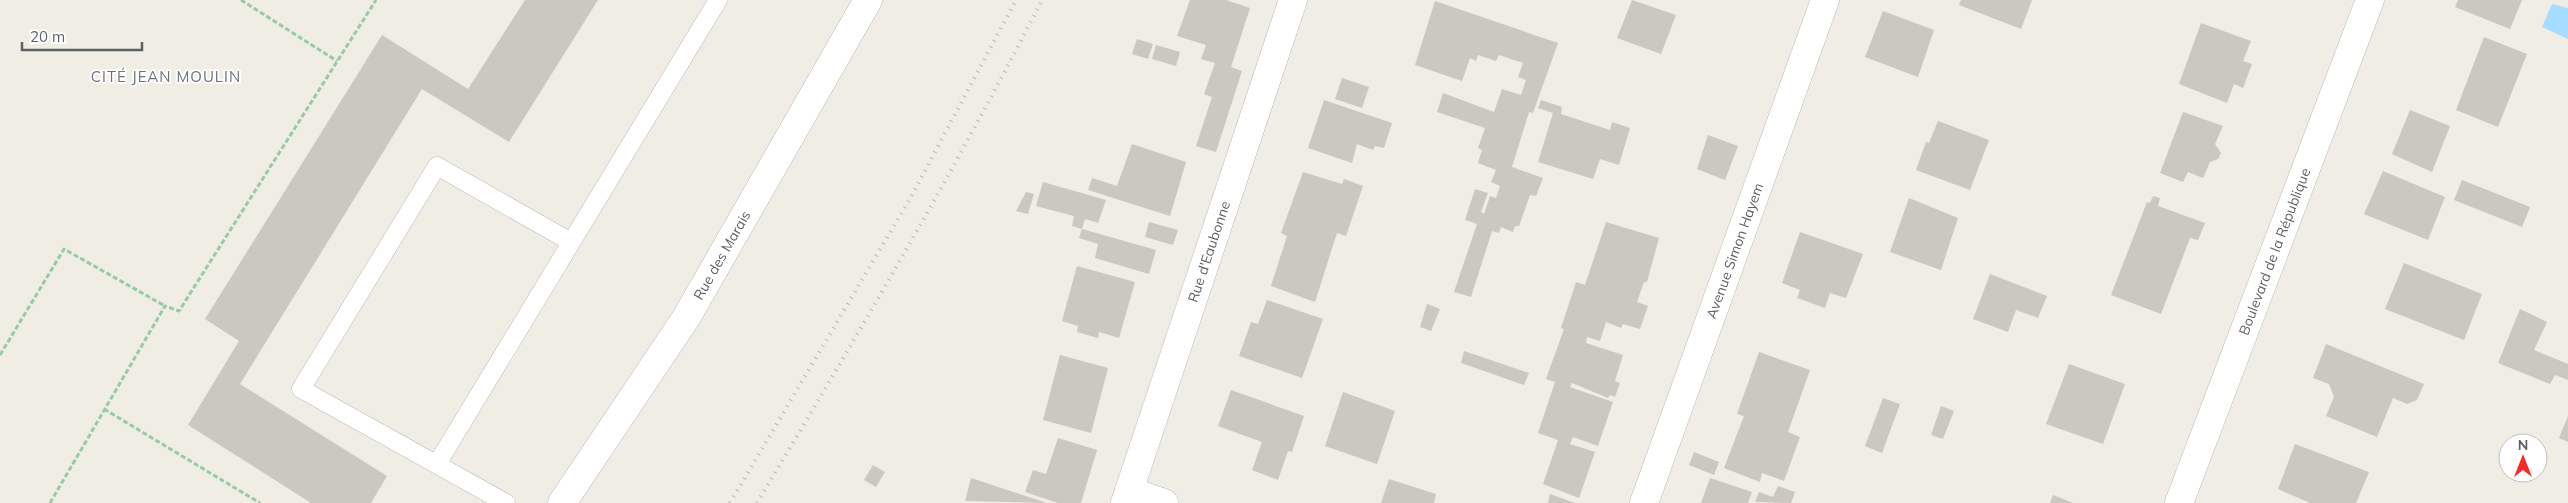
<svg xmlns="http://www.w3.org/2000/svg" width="2568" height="503" font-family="Mulish,sans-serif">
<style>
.water{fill:#a5dcff}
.building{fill:#cbc7c1}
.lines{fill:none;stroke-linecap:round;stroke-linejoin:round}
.lane-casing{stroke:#b7bbbf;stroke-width:19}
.street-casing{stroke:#b7bbbf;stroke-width:29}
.path{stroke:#97cba4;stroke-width:3;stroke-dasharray:5 2.5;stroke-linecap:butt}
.lane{stroke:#fff;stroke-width:18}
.street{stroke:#fff;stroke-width:28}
.rail{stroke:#b6b7b7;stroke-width:4;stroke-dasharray:1 6;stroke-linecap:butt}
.labels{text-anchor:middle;stroke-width:4;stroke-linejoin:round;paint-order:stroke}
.street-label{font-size:14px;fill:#5c6166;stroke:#fff}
.neighbourhood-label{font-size:15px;letter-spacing:1px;fill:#6d7378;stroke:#fff}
</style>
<rect width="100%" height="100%" fill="#f0ede4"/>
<polygon class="water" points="2552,4 2568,8 2568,39 2542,27"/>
<g class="building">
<polygon points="525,0 598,0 509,142 422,89 240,384 387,476 371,503 311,503 188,425 239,341 205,319 382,35 468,89"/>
<polygon points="1190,0 1226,0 1250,8 1231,67 1242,71 1216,152 1196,146 1212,97 1204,94 1215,63 1201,59 1206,45 1177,36"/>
<polygon points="1632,0 1676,15 1661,54 1617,38"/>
<polygon points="1961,0 2032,0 2021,29 1959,5"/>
<polygon points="2458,0 2522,0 2510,29 2455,7"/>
<polygon points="1435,1 1558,43 1533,113 1529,112 1512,167 1543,178 1536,196 1530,195 1519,226 1515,226 1513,232 1501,227 1499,233 1492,231 1471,297 1454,292 1477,224 1465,220 1475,189 1488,193 1481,212 1484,214 1490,196 1496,198 1500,186 1491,182 1496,170 1478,163 1482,150 1478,148 1485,128 1437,112 1443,93 1494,112 1502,89 1521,95 1526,80 1518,77 1523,63 1499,55 1496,61 1478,55 1476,61 1470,58 1462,81 1415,65"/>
<polygon points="1883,11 1934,30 1918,77 1865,57"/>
<polygon points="2201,23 2251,41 2243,61 2252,64 2243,88 2234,84 2227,103 2179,84"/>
<polygon points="2484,37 2527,54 2498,127 2456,110"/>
<polygon points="1137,39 1153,44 1148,59 1132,54"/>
<polygon points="1156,45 1180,52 1176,66 1152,59"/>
<polygon points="1342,78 1369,87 1362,108 1335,99"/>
<polygon points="1324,100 1392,123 1384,148 1375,146 1373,150 1357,144 1352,163 1308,148"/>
<polygon points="1541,100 1562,107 1561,114 1610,130 1612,122 1630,128 1619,165 1600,159 1593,179 1538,162 1553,113 1538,108"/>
<polygon points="2410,110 2450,126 2432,172 2392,154"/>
<polygon points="2183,112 2223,126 2215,144 2221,153 2218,159 2210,162 2203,178 2188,172 2183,182 2160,173"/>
<polygon points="1938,121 1989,140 1970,190 1916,170 1926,142 1929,143"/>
<polygon points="1708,135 1738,146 1725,180 1697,169"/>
<polygon points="1132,144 1186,162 1170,216 1088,190 1092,178 1117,186"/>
<polygon points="2383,171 2445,197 2428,240 2364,214"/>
<polygon points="1303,172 1342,184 1344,179 1363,186 1346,236 1337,233 1315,302 1271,286 1287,236 1281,233"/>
<polygon points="2462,180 2530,207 2522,227 2454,200"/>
<polygon points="1043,182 1106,200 1098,223 1085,219 1082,229 1156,250 1149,274 1095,258 1098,244 1079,238 1082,229 1072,226 1074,216 1036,206"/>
<polygon points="1026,192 1034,194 1028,214 1016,211"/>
<polygon points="2153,196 2160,198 2158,206 2205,223 2198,240 2190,238 2161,314 2111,295 2147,202 2150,203"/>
<polygon points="1909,198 1958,218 1941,270 1890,252"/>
<polygon points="1149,222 1178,230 1173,245 1145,237"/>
<polygon points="1606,222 1659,238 1647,282 1644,282 1637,302 1648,306 1640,329 1623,324 1621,328 1606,322 1600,341 1587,337 1586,343 1623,355 1615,381 1620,383 1615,397 1610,395 1608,398 1572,383 1570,387 1613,402 1598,446 1573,437 1570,444 1595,452 1579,498 1543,484 1558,440 1538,433 1555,382 1546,379 1564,329 1561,328 1576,282 1585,285"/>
<polygon points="1800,232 1863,254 1846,298 1830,293 1825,308 1797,298 1800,290 1782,283"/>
<polygon points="2404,263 2482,294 2464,340 2385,309"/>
<polygon points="1077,266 1135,282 1119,338 1099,332 1098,338 1077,332 1078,326 1062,321"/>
<polygon points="1990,274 2047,296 2038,318 2016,310 2008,332 1973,319"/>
<polygon points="1267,300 1323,319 1302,378 1239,356 1251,322 1258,324"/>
<polygon points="1427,304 1440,309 1431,331 1420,327"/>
<polygon points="2520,309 2547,322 2534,350 2568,364 2568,380 2555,375 2550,384 2498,363"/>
<polygon points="2326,344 2424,384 2417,400 2407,404 2393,398 2377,437 2326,416 2334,397 2329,384 2313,378"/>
<polygon points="1464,351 1529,373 1524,385 1461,363"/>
<polygon points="1759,352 1810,370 1788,432 1800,437 1784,481 1762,473 1760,482 1724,468 1744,416 1737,414"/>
<polygon points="1060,355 1108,368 1091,433 1043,420"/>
<polygon points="2069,364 2125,384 2103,444 2046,424"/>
<polygon points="1231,390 1304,416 1292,452 1288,451 1278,480 1252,470 1262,442 1218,426"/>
<polygon points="1343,392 1395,411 1377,464 1325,446"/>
<polygon points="1883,398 1900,404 1882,453 1865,446"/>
<polygon points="1941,406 1954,411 1943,439 1931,435"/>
<polygon points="2568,416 2568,442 2559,438"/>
<polygon points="1058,438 1097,450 1081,503 1058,503 1025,492 1033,470 1046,474"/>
<polygon points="2295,444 2369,472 2356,503 2310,503 2278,489"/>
<polygon points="1694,452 1719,462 1714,475 1689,465"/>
<polygon points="873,465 885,472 876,487 864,480"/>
<polygon points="971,478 1047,503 965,501"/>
<polygon points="1710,478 1752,492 1748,503 1701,503"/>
<polygon points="1389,479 1436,494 1434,503 1381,503"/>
<polygon points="1778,486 1795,492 1791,503 1755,502 1759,492 1773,497"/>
<polygon points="1550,494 1575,503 1548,503"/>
<polygon points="2053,495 2073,503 2050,503"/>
</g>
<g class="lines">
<g class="lane-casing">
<g id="lane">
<polyline points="437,464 718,0"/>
<polyline points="506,503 301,389 437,166 571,242"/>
</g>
</g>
<g class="street-casing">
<g id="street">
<polyline points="1129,491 1164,503"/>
<path id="s1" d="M562 503 686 318 868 0"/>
<path id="s2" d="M1125 503 1293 0"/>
<path id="s3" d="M1644 503 1825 0"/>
<path id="s4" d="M2179 503 2370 0"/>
</g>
</g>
<g class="path">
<polyline points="241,0 337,61"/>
<polyline points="0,355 64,249 165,306"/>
<polyline points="104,409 260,503"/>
<polyline points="50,503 165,306 179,311 376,0"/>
</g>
<use href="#lane" class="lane"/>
<use href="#street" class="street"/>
<g class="rail">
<polyline points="730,503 911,197 1016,0"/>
<path d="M757 503C856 338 954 172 1042 0"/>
</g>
</g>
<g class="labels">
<g class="street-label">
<text dy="5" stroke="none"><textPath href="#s3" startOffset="268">Avenue Simon Hayem</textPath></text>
<text dy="5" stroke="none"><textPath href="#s2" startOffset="265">Rue d'Eaubonne</textPath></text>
<text dy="5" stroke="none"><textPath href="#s4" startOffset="269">Boulevard de la République</textPath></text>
<text dy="5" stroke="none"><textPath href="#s1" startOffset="295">Rue des Marais</textPath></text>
</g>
<g class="neighbourhood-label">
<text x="166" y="82">CITÉ JEAN MOULIN</text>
</g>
</g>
<g transform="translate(2523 458)"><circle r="24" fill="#ffffff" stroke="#bec0c2"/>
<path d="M0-4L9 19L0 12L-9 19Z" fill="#f72a24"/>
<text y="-8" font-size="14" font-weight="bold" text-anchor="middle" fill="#5c6166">N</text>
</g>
<path d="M22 42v8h120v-8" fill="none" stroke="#5c6166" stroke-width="2.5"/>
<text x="30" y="42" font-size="15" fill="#5c6166" stroke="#ffffff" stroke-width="4" paint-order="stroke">20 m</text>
</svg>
